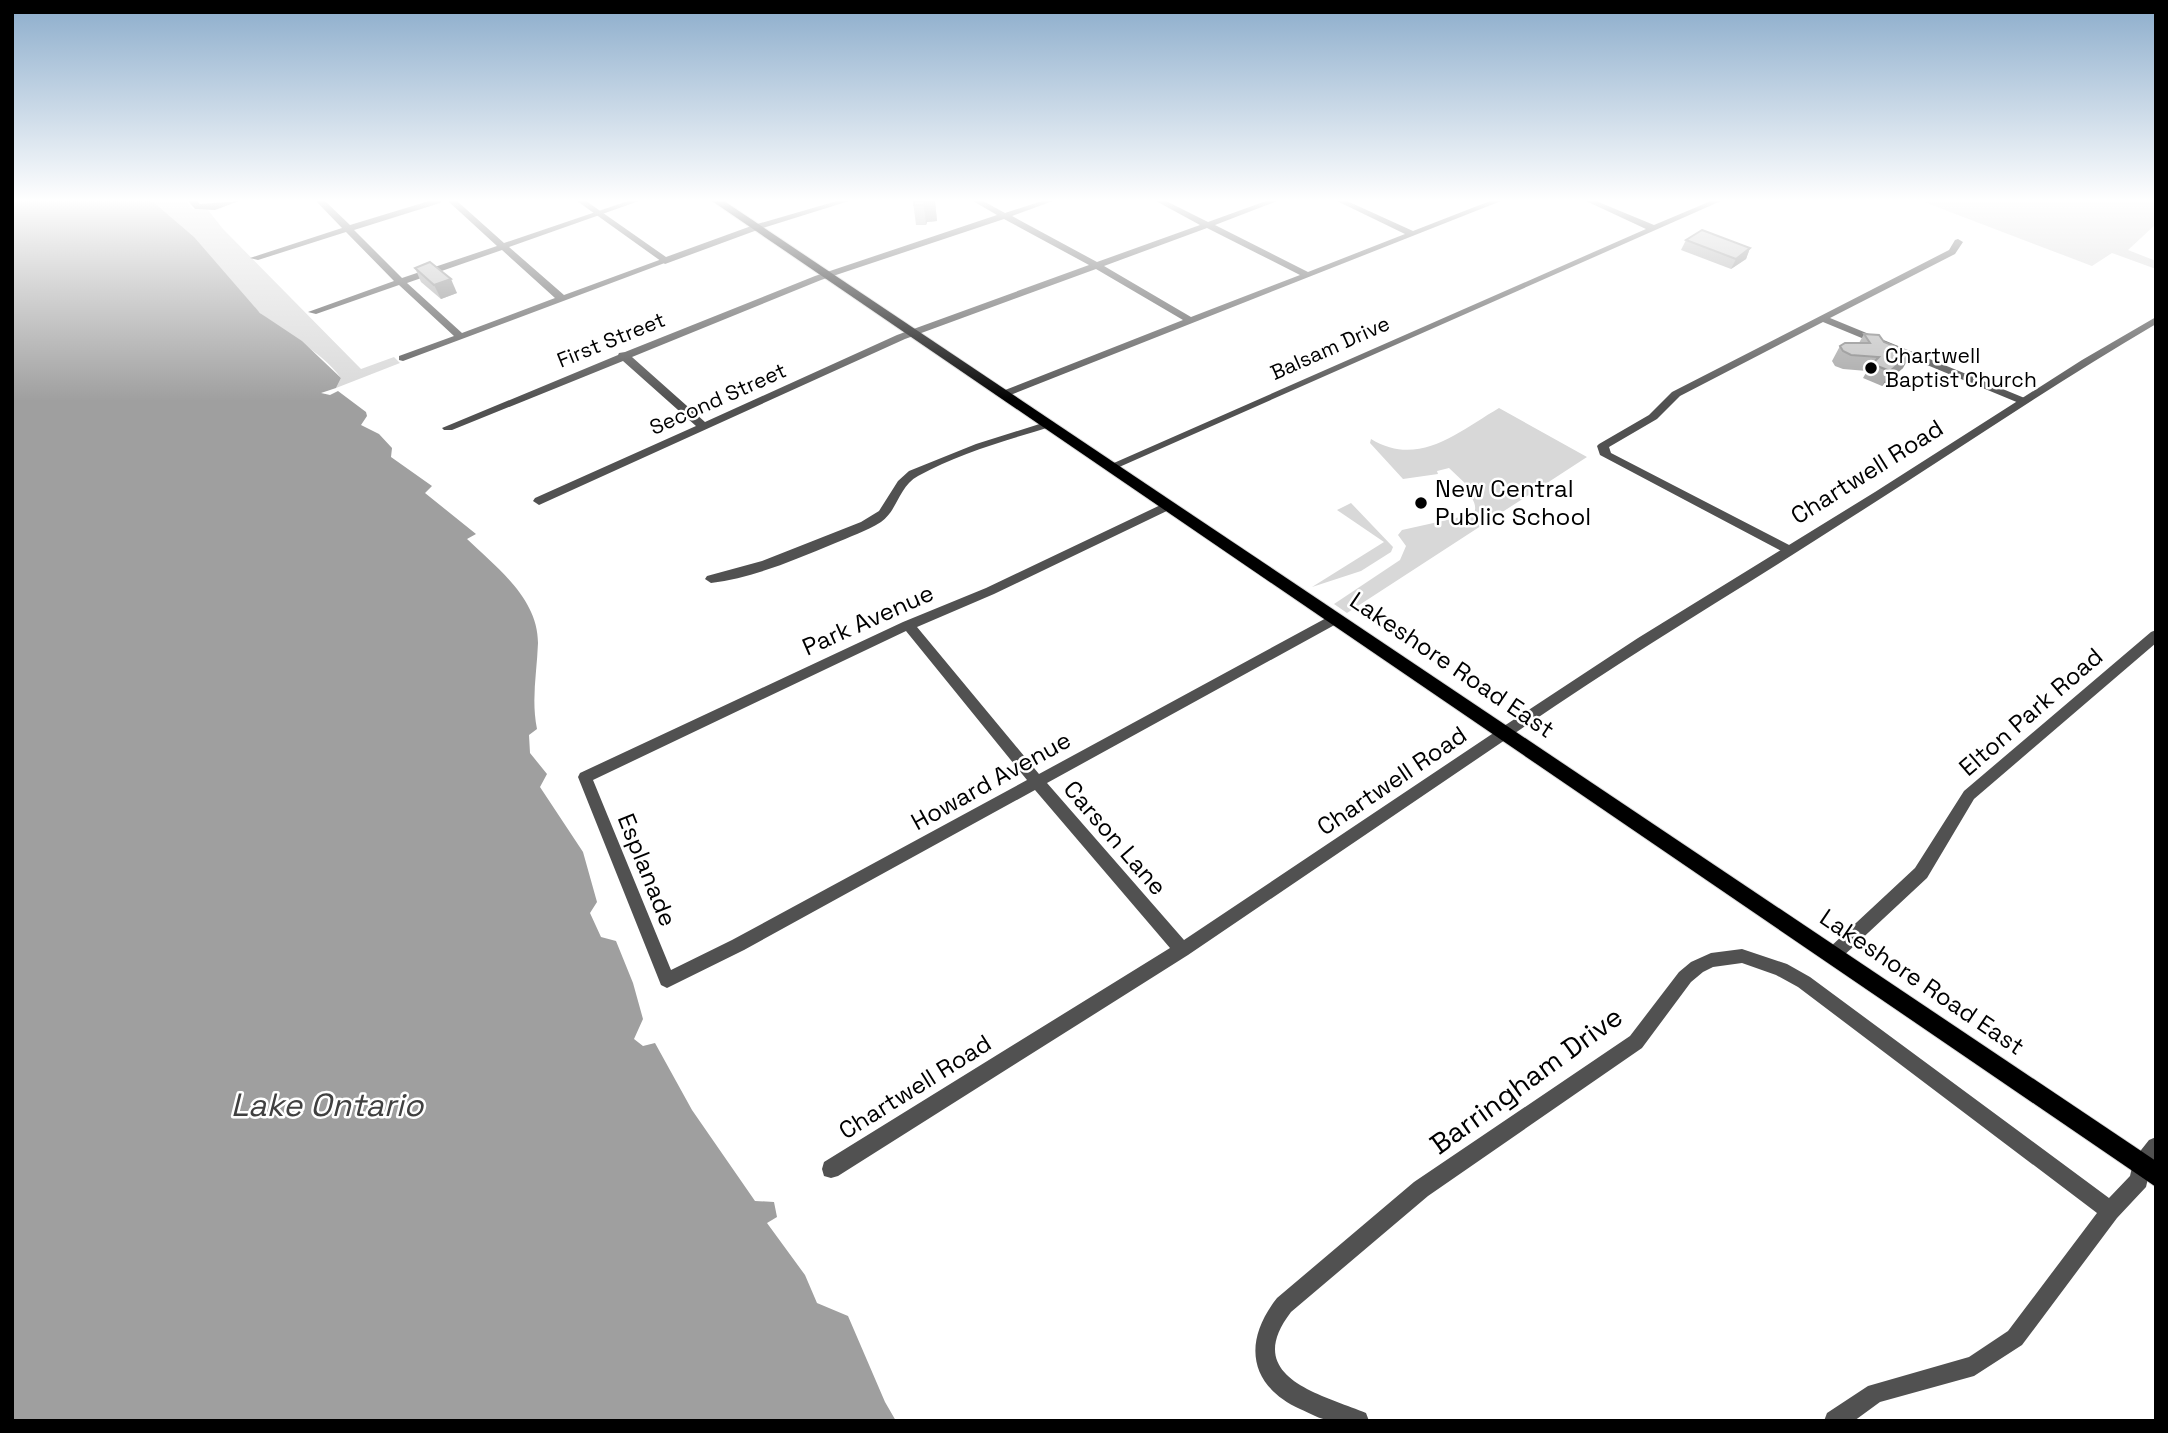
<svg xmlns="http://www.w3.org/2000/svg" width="2168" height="1433" font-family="'Space Grotesk',sans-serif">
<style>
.green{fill:#d8d8d8}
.water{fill:#9f9f9f}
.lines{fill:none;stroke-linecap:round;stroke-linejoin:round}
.primary-casing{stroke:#dbdbdb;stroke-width:2}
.minor{fill:#515151;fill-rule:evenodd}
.tertiary{fill:#515151;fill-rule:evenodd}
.primary{fill:#000;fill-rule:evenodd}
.wall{fill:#a5a5a5}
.shaded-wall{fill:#868686}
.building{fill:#c0c0c0;stroke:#868686;stroke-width:2}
.poi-dot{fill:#000;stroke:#fff;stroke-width:2.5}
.labels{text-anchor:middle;stroke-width:5;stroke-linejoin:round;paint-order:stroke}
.far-street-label{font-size:21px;fill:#000;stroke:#fff}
.far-poi-label{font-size:21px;fill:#000;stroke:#fff;text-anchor:start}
.street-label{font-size:24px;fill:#000;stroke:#fff}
.poi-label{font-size:24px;fill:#000;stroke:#fff;text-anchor:start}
.near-street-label{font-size:28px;fill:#000;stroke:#fff}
.near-water-label{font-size:32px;font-style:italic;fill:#404040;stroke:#fff}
</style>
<rect width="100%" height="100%" fill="#fff"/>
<g class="green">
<path d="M152 201H186L193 209 208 210 223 229 361 369 394 357 400 363 336 388 341 378C319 348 284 335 257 310 220 276 188 236 152 201Z"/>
<polygon points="1926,201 2156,201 2156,224 2128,250 2156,261 2156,269 2112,253 2092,266 1924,202"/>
<path d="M1499 408 1587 457 1347 613 1334 604 1400 560 1406 546 1398 535 1402 530 1474 514C1478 503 1471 497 1464 489L1469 487 1449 468 1437 471 1438 474 1403 479 1370 443 1371 439C1419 468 1458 432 1499 408Z"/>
<polygon points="1351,503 1393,547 1391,552 1361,571 1312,587 1384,542 1337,510"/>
</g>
<path class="water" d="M12 201H152L194 237 260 313 302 341 341 378 336 388 321 393 330 395 338 391 366 412 367 416 361 425 379 434 392 448 391 457 432 486 425 493 476 534 467 539C496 567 538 598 538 643 537 672 531 699 537 729L529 735 530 753 547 774 540 787 583 852 597 902 590 913 601 937 616 941 633 983 643 1019 634 1039 643 1046 655 1043 692 1110 755 1201 774 1202 777 1217 767 1223 805 1275 817 1303 848 1316 885 1402 896 1421H12Z"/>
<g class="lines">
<g class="primary-casing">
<polygon id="primary" points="712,201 724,201 2156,1161 2156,1187"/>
</g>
<g class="minor">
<polygon points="188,201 197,201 200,204 239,201 215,210 195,209"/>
<path d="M316 201H325L350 225 429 201H441L440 203 354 230 402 278 497 246 448 201H457L504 243 628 201H639L509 247 564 295 662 259 670 261 403 361 399 360V356L454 336 399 285 316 314 308 312 394 281 346 232 258 260 250 258 342 228ZM502 250 555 298 462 333 407 283Z"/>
<path d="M973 201H983L1005 213 1042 201H1053L1012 216 1097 262 1200 225 1156 201H1166L1208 222 1266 201H1277L1215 225 1308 272 1405 234 1337 201H1347L1413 231 1490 201H1501L1008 396H1000V392L1183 320 1096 269 905 339 539 505 533 501 535 498 696 426 623 361 452 430H444L442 428 618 355 619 353 625 352 815 276 997 215ZM1004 219 1089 265 897 335 705 422 632 357 821 280ZM1207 228 1300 275 1191 317 1104 266Z"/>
<polygon points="1586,201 1596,201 1654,225 1711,201 1721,201 1117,468 1113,470 1107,466 1646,229"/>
<polygon points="1958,239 1963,242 1955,254 1830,318 2027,399 2027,403 2019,403 1823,322 1680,396 1657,419 1609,447 1611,453 1793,547 1795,550 1793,553 1785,553 1600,455 1597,446 1599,444 1649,415 1672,392 1949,250 1955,240"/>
<path d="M1049 421 1053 422V426C1008 440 959 453 918 476 899 486 898 510 881 522 867 531 849 537 833 544 794 560 753 578 711 583L705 579 707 576 762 561 861 522 879 511 898 481 909 471 976 444Z"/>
<path d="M1169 501 1175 505 1173 508 994 594 917 627 1039 774 1330 616H1340L1341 619 1340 622 1047 783 1184 940 1498 730H1508L1510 734 1508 738 1188 955 838 1176 831 1178 824 1176 822 1169 824 1162 1170 948 1035 790 744 950 667 988 661 985 659 980 578 777 580 773 903 622 986 588ZM906 631 1027 780 732 940 671 970 593 780Z"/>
<polygon points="2156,630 2156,643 1974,799 1927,878 1840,959 1834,961 1828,959 1826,954 1828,949 1915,868 1964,791 2151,632"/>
<path d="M1742 949 1787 964 1810 977 2109 1198 2130 1176 2134 1159 2149 1140 2156 1137V1162L2150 1170 2146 1187 2117 1218 2022 1345 1974 1376 1880 1402 1854 1421H1824L1827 1413 1868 1386 1969 1357 2008 1331 2097 1213 1798 987 1776 975 1742 963 1713 967 1703 972 1691 982 1642 1048 1428 1196 1291 1312C1241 1377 1320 1394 1366 1413L1369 1421C1356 1421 1342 1423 1330 1421 1320 1419 1309 1413 1300 1409 1248 1385 1243 1341 1277 1298L1414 1182 1630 1036 1679 972 1691 962 1711 953Z"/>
</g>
<g class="tertiary">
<polygon points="577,201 586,201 666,257 754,225 837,201 849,201 760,229 665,264"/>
<path d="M2156 317V324C2050 386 1950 455 1847 520 1734 593 1618 661 1508 738H1498L1496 734 1498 730 1638 638 1875 492 2082 360Z"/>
</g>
<use href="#primary" class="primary"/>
</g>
<g class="wall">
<polygon points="912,201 935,201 937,221 927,222 926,225 916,225 913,201"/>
<polygon points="1686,240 1750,248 1746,259 1731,269 1681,250"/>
<polygon points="415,268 457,293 441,299 421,282"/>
<polygon points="1864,334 1903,368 1882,386 1863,378 1867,371 1843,369 1835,366 1832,361 1840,346 1859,343"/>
</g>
<g class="shaded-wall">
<polygon points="935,201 937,221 927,222 926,225 924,205 925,202"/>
<polygon points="1750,248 1746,259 1731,269 1736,259"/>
<polygon points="451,279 457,293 441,299 434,285"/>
<polygon points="1912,353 1903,368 1882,386 1890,371"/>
</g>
<g class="building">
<polygon points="914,201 934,201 925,202 924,205 914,205"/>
<polygon points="1702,230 1750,248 1736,259 1686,240"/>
<polygon points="430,262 451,279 434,285 415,268"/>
<polygon points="1864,334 1879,335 1884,342 1912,353 1890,371 1872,364 1879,357 1851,355 1843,351 1840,346 1845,343 1870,343"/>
</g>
<linearGradient id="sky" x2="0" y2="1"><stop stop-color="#8baccb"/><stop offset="0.5" stop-color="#fff"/><stop offset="1" stop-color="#fff" stop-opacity="0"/></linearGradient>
<rect width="2168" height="401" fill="url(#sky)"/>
<g class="poi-dot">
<circle cx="1871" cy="368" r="7"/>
<circle cx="1421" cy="503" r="7"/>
</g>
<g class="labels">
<g class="far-street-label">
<text transform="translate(611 340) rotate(-22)" y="7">First Street</text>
<text transform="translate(1330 348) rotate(-24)" y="7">Balsam Drive</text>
<text transform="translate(718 399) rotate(-24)" y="7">Second Street</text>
</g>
<g class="far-poi-label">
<text x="1885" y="363">Chartwell<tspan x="1885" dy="24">Baptist Church</tspan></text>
</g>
<g class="street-label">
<text transform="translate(1867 472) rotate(-32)" y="8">Chartwell Road</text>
<text transform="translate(868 620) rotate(-24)" y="8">Park Avenue</text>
<text transform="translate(1452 665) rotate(34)" y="8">Lakeshore Road East</text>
<text transform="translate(2031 712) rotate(-41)" y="8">Elton Park Road</text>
<text transform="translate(991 781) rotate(-29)" y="8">Howard Avenue</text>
<text transform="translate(1392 781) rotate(-34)" y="8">Chartwell Road</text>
<text transform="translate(1115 838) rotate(49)" y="8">Carson Lane</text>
<text transform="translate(647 870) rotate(68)" y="8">Esplanade</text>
<text transform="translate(1922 982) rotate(34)" y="8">Lakeshore Road East</text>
<text transform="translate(915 1087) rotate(-32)" y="8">Chartwell Road</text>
</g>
<g class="poi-label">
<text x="1435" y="497">New Central<tspan x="1435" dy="28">Public School</tspan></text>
</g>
<g class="near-street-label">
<text transform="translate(1526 1080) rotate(-36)" y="10">Barringham Drive</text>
</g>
<g class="near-water-label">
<text x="327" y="1116">Lake Ontario</text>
</g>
</g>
<rect width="2168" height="1433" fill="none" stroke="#000000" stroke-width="28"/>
</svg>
